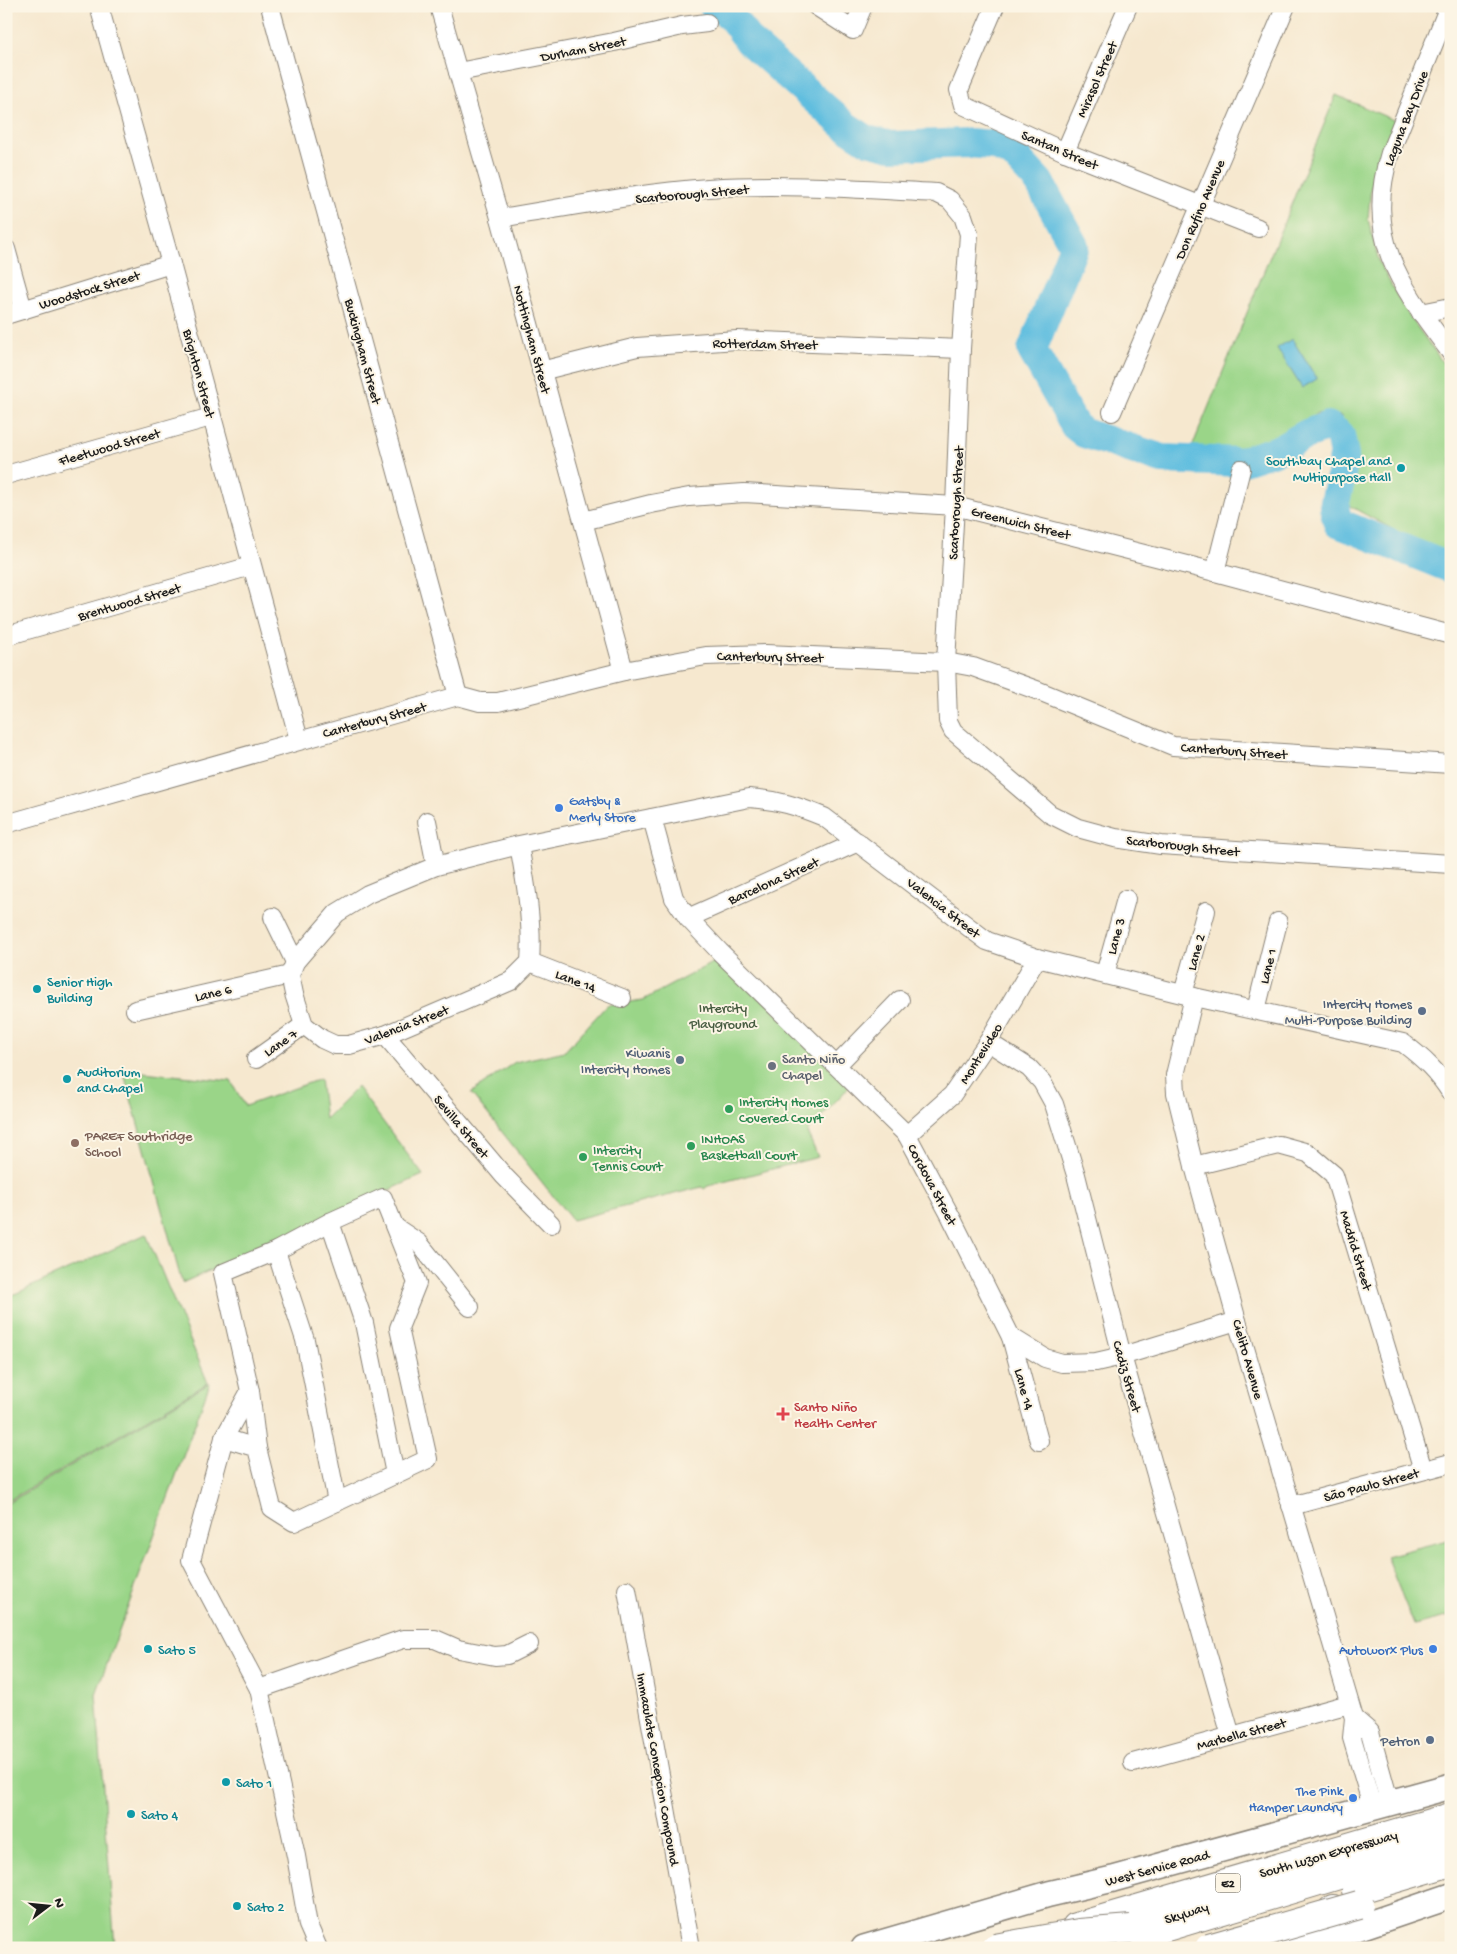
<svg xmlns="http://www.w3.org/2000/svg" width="1457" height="1954" font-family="'Gochi Hand',sans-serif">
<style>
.green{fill:#9ad588;stroke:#5b7852}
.water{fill:#61bedf;stroke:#3e6d7e}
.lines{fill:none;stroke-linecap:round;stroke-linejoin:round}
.river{stroke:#61bedf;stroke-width:30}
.minor-casing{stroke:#898276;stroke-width:20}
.secondary-casing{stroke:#898276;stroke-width:28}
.motorway-casing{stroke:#898276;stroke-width:30}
.minor{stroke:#fff;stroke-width:18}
.secondary{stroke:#fff;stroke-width:25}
.motorway{stroke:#fff;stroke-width:28}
.motorway-bridge-casing{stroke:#898276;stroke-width:30;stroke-linecap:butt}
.motorway-bridge{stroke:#fff;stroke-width:28}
.culture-dot{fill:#0f9aa8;stroke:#fcf5e5;stroke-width:2}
.shop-dot{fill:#3f7fe0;stroke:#fcf5e5;stroke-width:2}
.service-dot{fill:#5c6f8a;stroke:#fcf5e5;stroke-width:2}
.worship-dot{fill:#6b7280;stroke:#fcf5e5;stroke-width:2}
.leisure-dot{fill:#2e9e5b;stroke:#fcf5e5;stroke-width:2}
.education-dot{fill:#8d6e63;stroke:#fcf5e5;stroke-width:2}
.health-dot{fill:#e0444e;stroke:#fcf5e5;stroke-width:2}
.labels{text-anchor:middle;stroke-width:4;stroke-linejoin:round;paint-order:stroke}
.shield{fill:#fcf5e5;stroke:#5f5d58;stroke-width:1}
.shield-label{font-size:12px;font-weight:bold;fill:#1c1c1c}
.street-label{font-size:14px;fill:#1c1c1c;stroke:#fcf5e5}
.culture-label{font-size:14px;fill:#0d838f;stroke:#fcf5e5;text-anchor:start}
.shop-label{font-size:14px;fill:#366cbe;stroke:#fcf5e5;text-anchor:end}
.service-label{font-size:14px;fill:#4e5e75;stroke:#fcf5e5;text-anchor:end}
.park-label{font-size:14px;fill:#485d42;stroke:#fcf5e5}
.worship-label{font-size:14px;fill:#5b616d;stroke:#fcf5e5;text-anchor:start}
.leisure-label{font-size:14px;fill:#27864d;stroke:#fcf5e5;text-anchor:start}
.education-label{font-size:14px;fill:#785e54;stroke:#fcf5e5;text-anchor:start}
.health-label{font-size:14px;fill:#be3a42;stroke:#fcf5e5;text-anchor:start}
</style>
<rect width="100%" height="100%" fill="#fcf5e5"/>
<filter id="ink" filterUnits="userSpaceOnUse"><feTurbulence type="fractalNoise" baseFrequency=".02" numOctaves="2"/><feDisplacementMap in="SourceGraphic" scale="10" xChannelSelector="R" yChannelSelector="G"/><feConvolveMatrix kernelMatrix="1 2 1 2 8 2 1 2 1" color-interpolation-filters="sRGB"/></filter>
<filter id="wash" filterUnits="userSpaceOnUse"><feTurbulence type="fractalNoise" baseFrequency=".0096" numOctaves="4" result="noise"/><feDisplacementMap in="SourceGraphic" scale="20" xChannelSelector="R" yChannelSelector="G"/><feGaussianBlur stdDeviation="1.12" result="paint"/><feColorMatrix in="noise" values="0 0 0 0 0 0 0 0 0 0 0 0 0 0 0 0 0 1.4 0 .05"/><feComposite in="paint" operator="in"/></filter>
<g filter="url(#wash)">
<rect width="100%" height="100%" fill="#f6e8cf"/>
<g class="green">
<path d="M1336 95 1398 122 1371 187 1368 219 1379 262 1403 307 1451 374V561L1348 505C1353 467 1356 453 1341 416L1317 413 1278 444 1230 450 1190 452Z"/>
<polygon points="723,957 849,1087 807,1132 818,1157 708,1186 704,1189 702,1187 572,1220 471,1093 515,1062 565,1051 607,1005 643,1000"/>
<polygon points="123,1070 231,1081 245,1106 320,1079 325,1119 357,1087 423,1175 182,1283"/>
<polygon points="146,1234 208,1383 6,1502 6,1298"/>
<polygon points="210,1383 96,1694 115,1948 6,1948 6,1504"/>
<polygon points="1451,1539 1451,1616 1414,1625 1386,1556"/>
</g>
<polygon class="water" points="1292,339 1317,379 1302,388 1277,348"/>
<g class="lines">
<polyline class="river" points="714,6 730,15 749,41 844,125 867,140 891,146 968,143 994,145 1013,154 1039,182 1074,246 1032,350 1075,426 1084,433 1162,459 1240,462 1281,449 1307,434 1328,426 1340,435 1344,455 1341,477 1334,507 1338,523 1448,567 1451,567"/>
</g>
</g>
<g filter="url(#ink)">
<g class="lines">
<g class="minor-casing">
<g id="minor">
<polyline points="99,6 171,264 299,740"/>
<polyline points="270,6 458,696"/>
<polyline points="439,6 500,218 624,671"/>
<polyline points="816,6 853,30 863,6"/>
<polyline points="995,6 959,90 963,105 1065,152 1258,228"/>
<path d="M1449 6 1390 153C1363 240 1402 287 1451 353"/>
<polyline points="458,72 614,42 682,26 707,23"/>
<polyline points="1065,152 1128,6"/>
<path d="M500 218C569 207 638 193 708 188 784 183 860 189 936 193L950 200 963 216 969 234 961 349 955 506 946 662 948 721 953 731 1050 814 1078 828 1115 838 1161 845 1451 864"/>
<polyline points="6,249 23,310"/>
<polyline points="1421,313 1451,307"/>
<polyline points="6,315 171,264"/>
<polyline points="541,371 637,347 737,340 961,349"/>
<polyline points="1112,412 1286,6"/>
<polyline points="6,475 211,417"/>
<polyline points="583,521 651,504 689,497 744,493 955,506 1215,572 1451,635"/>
<polyline points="1215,572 1241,469"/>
<polyline points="6,636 251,566"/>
<polyline points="652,818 674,898 688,918 720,952 907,1135 950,1215 1011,1337 1045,1358 1062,1363 1096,1362 1122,1356 1237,1321"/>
<polyline points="427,821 436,866"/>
<polyline points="6,824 458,696 480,702 498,702 624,671 706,656 766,654 946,662 973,667 1039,691 1173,746 1451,764"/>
<path d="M519 845C526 884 533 923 530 962L511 981 385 1035 349 1045H335L322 1039 304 1025 294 994 290 975 295 962 337 913 368 894 436 866 519 845 749 798C778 800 797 806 824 817L987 941 1037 958 1194 997 1403 1043C1423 1058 1438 1072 1451 1093"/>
<polyline points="273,917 295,962"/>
<polyline points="688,918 858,842"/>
<polyline points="530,962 622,998"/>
<polyline points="1105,974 1126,899"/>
<polyline points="1183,994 1206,911"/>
<polyline points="1194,997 1175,1075 1176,1093 1194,1166 1237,1321 1354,1718 1352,1738 1373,1809"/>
<polyline points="135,1010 290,975"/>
<polyline points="1256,1010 1278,922"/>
<polyline points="385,1035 504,1176 551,1224"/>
<polyline points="988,1042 1029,1068 1042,1082 1054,1104 1076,1175 1122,1356 1231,1736"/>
<polyline points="256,1059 304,1025"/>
<polyline points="837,1065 900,1000"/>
<polyline points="907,1135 952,1095 988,1042 1037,958"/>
<polyline points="1194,1166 1279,1145 1308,1153 1334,1175 1423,1470"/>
<polygon points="383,1198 417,1283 399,1328 428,1459 294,1522 272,1508 257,1448 250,1391 223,1273 276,1251 330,1222"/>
<polyline points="330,1222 364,1323 395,1474"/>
<polyline points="395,1227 419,1243 470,1307"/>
<polyline points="276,1251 305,1340 337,1502"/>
<polyline points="1011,1337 1039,1441"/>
<polyline points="250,1391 224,1438 191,1560 259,1689 296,1856 308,1925 318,1948"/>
<polyline points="224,1438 257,1448"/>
<polyline points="1291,1506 1451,1463"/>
<polyline points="627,1590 691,1948"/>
<polyline points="259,1689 403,1639 435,1639 458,1649 495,1656 507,1655 529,1644"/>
<polyline points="1354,1718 1370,1732 1390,1804"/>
<polyline points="1133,1763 1349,1704"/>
</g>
</g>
<g class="secondary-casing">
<g id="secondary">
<polyline points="864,1948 1049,1894 1113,1879 1451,1786"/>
<polyline points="1298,1948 1451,1896"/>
</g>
</g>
<g class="motorway-casing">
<g id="motorway">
<polyline points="1356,1890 1451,1862"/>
<polyline points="1076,1927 1451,1817"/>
<polyline points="1097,1948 1451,1841"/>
<polyline points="1292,1948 1333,1909"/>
</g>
</g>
<use href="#minor" class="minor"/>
<use href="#secondary" class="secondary"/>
<use href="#motorway" class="motorway"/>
<g class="motorway-bridge-casing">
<g id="motorway-bridge">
<polyline points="995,1948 1079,1933 1131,1929"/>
<polyline points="1209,1948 1359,1905"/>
</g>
</g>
<use href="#motorway-bridge" class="motorway-bridge"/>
</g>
</g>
<g class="culture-dot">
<circle cx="1401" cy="468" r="5"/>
<circle cx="37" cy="989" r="5"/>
<circle cx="67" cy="1079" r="5"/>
<circle cx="148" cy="1649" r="5"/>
<circle cx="226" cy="1782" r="5"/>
<circle cx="131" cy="1814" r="5"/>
<circle cx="237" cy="1906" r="5"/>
</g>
<g class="shop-dot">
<circle cx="559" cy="808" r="5"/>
<circle cx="1433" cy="1649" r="5"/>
<circle cx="1353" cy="1798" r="5"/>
</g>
<g class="service-dot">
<circle cx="1422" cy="1011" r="5"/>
<circle cx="680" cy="1060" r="5"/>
<circle cx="1430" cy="1740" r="5"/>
</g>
<circle class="worship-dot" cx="772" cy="1066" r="5"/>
<g class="leisure-dot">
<circle cx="729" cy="1109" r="5"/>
<circle cx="691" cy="1146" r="5"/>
<circle cx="583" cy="1157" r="5"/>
</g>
<circle class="education-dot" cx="75" cy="1143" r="5"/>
<path class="health-dot" d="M780.5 1406.5h5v5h5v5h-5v5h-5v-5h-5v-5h5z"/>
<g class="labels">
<rect class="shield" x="1215.5" y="1873.5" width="25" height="19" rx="4"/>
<g class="shield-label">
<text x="1228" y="1887">E2</text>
</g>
<g class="street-label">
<text transform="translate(583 48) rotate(-11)" y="5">Durham Street</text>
<text transform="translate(1096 79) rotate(-66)" y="5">Mirasol Street</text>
<text transform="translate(1405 118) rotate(-69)" y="5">Laguna Bay Drive</text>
<text transform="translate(1060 149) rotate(23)" y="5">Santan Street</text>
<text transform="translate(692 193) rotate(-5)" y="5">Scarborough Street</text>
<text transform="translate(1199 209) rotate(-67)" y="5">Don Rufino Avenue</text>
<text transform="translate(89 289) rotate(-17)" y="5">Woodstock Street</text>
<text transform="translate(533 339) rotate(75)" y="5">Nottingham Street</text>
<text transform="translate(765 343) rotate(1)" y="5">Rotterdam Street</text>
<text transform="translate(364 351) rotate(75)" y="5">Buckingham Street</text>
<text transform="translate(200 373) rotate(75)" y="5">Brighton Street</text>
<text transform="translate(109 446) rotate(-16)" y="5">Fleetwood Street</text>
<text transform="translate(955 503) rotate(-87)" y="5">Scarborough Street</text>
<text transform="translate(1021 522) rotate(14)" y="5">Greenwich Street</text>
<text transform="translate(129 601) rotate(-16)" y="5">Brentwood Street</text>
<text transform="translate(770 656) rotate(1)" y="5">Canterbury Street</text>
<text transform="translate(374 719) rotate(-15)" y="5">Canterbury Street</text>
<text transform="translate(1234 750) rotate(4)" y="5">Canterbury Street</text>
<text transform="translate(1183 845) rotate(6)" y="5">Scarborough Street</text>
<text transform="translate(773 880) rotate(-24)" y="5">Barcelona Street</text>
<text transform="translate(944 907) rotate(38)" y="5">Valencia Street</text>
<text transform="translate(1115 936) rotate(-75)" y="5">Lane 3</text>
<text transform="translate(1195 952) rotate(-75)" y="5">Lane 2</text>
<text transform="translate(1267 966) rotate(-76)" y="5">Lane 1</text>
<text transform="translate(576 980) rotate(21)" y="5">Lane 14</text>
<text transform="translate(213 992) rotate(-13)" y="5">Lane 6</text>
<text transform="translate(406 1024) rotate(-21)" y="5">Valencia Street</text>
<text transform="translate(280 1042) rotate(-35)" y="5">Lane 7</text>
<text transform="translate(980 1053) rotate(-58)" y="5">Montevideo</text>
<text transform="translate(462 1126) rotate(50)" y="5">Sevilla Street</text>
<text transform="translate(933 1184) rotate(62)" y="5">Cordova Street</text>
<text transform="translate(1357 1250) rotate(73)" y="5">Madrid Street</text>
<text transform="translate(1249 1359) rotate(74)" y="5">Cielito Avenue</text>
<text transform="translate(1128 1376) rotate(74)" y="5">Cadiz Street</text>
<text transform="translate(1025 1389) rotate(75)" y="5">Lane 14</text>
<text transform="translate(1371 1484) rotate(-15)" y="5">São Paulo Street</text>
<text transform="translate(1241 1733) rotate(-15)" y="5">Marbella Street</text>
<text transform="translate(659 1769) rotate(80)" y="5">Immaculate Concepcion Compound</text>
<text transform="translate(1328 1853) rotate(-16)" y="5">South Luzon Expressway</text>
<text transform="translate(1157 1867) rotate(-15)" y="5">West Service Road</text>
<text transform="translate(1186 1912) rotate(-18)" y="5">Skyway</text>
</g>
<g class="culture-label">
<text x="1391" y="465" text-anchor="end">Southbay Chapel and<tspan x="1391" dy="16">Multipurpose Hall</tspan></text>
<text x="47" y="986">Senior High<tspan x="47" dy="16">Building</tspan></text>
<text x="77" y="1076">Auditorium<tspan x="77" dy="16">and Chapel</tspan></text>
<text x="158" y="1654">Sato 5</text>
<text x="236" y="1787">Sato 1</text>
<text x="141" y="1819">Sato 4</text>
<text x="247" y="1911">Sato 2</text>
</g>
<g class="shop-label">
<text x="569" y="805" text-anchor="start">Gatsby &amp;<tspan x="569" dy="16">Merly Store</tspan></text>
<text x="1423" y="1654">Autoworx Plus</text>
<text x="1343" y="1795">The Pink<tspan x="1343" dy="16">Hamper Laundry</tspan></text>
</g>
<g class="service-label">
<text x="1412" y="1008">Intercity Homes<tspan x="1412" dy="16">Multi-Purpose Building</tspan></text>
<text x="670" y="1057">Kiwanis<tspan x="670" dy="16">Intercity Homes</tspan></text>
<text x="1420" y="1745">Petron</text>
</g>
<g class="park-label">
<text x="723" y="1012">Intercity<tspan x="723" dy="16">Playground</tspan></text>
</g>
<g class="worship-label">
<text x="782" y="1063">Santo Niño<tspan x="782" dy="16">Chapel</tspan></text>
</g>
<g class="leisure-label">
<text x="739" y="1106">Intercity Homes<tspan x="739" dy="16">Covered Court</tspan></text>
<text x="701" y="1143">INHOAS<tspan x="701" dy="16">Basketball Court</tspan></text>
<text x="593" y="1154">Intercity<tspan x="593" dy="16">Tennis Court</tspan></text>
</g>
<g class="education-label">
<text x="85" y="1140">PAREF Southridge<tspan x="85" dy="16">School</tspan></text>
</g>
<g class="health-label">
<text x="794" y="1411">Santo Niño<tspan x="794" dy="16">Health Center</tspan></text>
</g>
</g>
<rect width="1457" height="1954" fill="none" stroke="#fcf5e5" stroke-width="25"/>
<g transform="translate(48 1906) rotate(74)" stroke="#fcf5e5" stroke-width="4" paint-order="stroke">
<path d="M0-4L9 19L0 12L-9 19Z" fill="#1c1c1c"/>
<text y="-8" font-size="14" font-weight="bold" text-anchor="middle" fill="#1c1c1c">N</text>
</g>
</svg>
